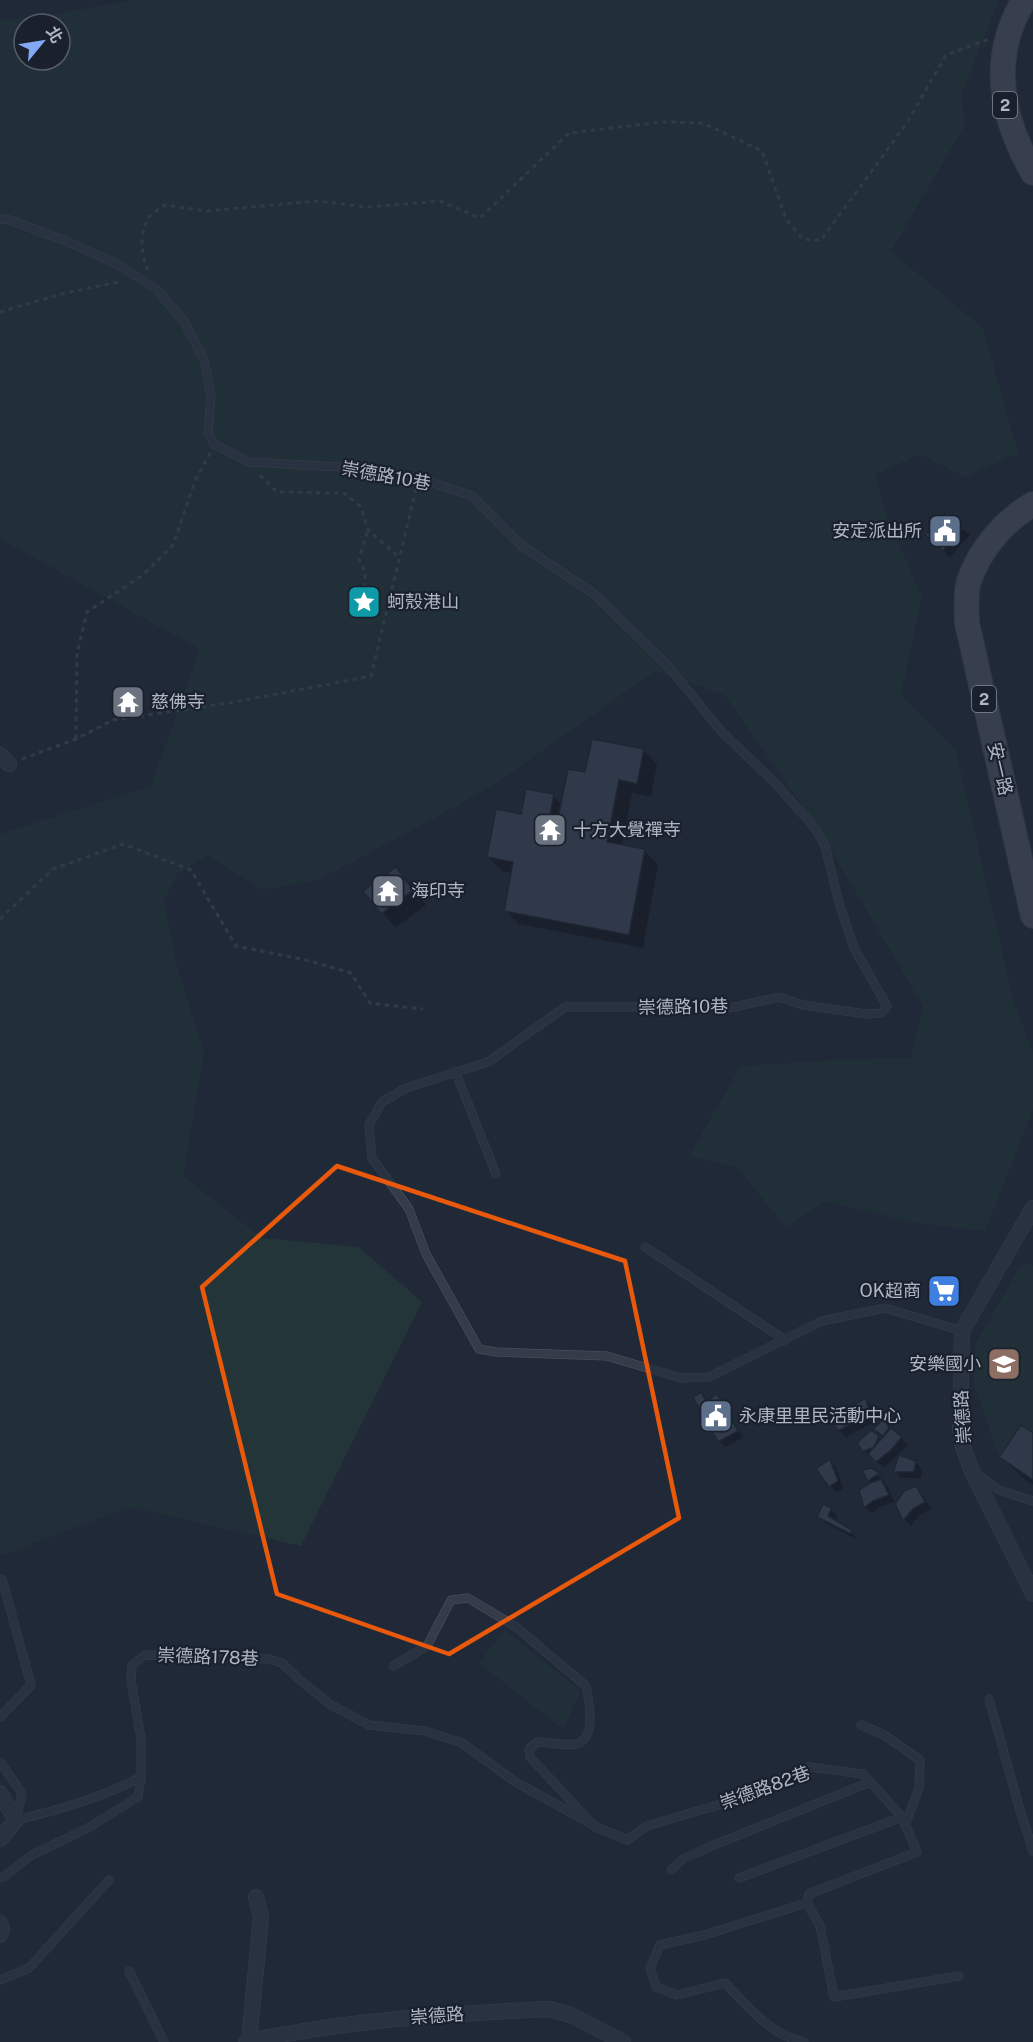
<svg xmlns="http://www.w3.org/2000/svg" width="1033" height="2042" font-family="'Public Sans','Noto Sans TC',sans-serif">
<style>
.green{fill:#233539;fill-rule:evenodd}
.shadow{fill:#0007}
.building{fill:#424c5d;stroke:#1c232f;stroke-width:1.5}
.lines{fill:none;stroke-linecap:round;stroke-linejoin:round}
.service-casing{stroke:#4f5663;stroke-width:9}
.minor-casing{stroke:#4f5663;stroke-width:16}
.primary-casing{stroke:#3e4552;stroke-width:26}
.path{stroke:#405257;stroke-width:3;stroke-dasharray:4.5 4.5;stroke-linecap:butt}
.service{stroke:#343c49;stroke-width:8}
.minor{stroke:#343c49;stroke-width:15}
.primary{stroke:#525a69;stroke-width:24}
.marked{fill:none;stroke:#e8590c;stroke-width:4.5;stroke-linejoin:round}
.labels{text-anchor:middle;stroke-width:4.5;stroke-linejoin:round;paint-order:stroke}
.shield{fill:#1a212d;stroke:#828997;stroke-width:1.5}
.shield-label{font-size:16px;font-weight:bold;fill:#afb6c5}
.street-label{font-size:18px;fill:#afb6c5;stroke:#1a212d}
.poi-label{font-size:18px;fill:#afb6c5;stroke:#1a212d;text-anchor:start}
</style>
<rect width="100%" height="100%" fill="#212938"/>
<g class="green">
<path d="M134 0H999L962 93 965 125 891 251 983 328 1018 453 966 477 920 454 875 475 887 517 922 596 901 695 956 751 1014 1003 1033 1052V1110L985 1231 916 1223 826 1201 786 1227 737 1167 689 1156 741 1066 837 1060 911 1058 923 1006 820 831 725 695 655 671 495 784 420 826 318 880 262 890 208 855 177 874 164 900 177 965 204 1053 183 1176 262 1238 359 1247 422 1302 301 1546 130 1507 0 1556V834L151 786 200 649 0 539V20L31 18ZM24 24H60V60H24Z"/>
<polygon points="1022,1263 1033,1266 1033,1433 999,1457 974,1384 975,1345"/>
<polygon points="505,1630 581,1691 563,1729 479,1663"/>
</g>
<g class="shadow">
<polygon points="947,514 970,535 950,557 934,542"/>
<polygon points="643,750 657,764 651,797 632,793 622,846 645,851 658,865 643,948 519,924 505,910 512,873 502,871 488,857 522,815 553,796 562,805 586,774"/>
<polygon points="396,869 410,883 426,905 396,927 382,913 366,891"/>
<polygon points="701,1394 708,1401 717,1396 724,1403 743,1438 725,1447 719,1441"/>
<polygon points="866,1400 872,1407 876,1421 846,1437 839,1430"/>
<polygon points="884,1421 908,1445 884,1468 864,1451 878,1438 881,1440 884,1437 876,1429"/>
<polygon points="1033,1435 1033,1485 1022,1477 1001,1457"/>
<polygon points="829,1461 836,1467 843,1488 837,1493 830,1486"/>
<polygon points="915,1462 922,1469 921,1478 901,1478 895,1471"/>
<polygon points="871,1470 885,1481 883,1482 888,1487 894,1502 880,1507 872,1514 865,1508 860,1491 872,1483 869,1480"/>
<polygon points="916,1488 923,1495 931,1509 919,1516 911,1526 905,1520 897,1504"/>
<polygon points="823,1506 831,1510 838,1516 835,1522 851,1531 857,1540 825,1523 819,1517"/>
</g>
<g class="building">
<polygon points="947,512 964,528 943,551 925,535"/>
<polygon points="592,739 644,749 637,784 619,780 607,842 645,849 629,935 504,911 513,862 487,857 496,809 521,814 526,789 554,794 550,816 558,818 568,769 585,772"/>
<polygon points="396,867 413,890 381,914 363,891"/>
<polygon points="701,1392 706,1401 717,1394 738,1431 718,1442 693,1397"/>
<polygon points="866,1398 870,1414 838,1431 830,1419"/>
<polygon points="884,1419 889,1428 883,1436 873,1429"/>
<polygon points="1021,1425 1033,1433 1033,1480 999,1457"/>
<polygon points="891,1428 902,1437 891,1450 876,1462 868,1454"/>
<polygon points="871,1430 879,1436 874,1447 863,1452 857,1443"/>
<polygon points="899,1455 916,1461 914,1472 893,1472"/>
<polygon points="830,1459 838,1481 829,1487 816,1469"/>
<polygon points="871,1468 880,1473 868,1481 862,1470"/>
<polygon points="881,1479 889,1495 873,1501 864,1508 859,1490 870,1483"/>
<polygon points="916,1486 925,1502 913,1509 903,1521 895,1504 904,1491"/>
<polygon points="823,1504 832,1508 828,1516 852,1530 851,1534 817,1517"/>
</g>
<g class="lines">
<g class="service-casing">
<g id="service">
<polyline points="0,219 10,220 68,242 115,263 156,289 184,321 204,360 211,397 208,433 214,444 249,462 359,468 419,478 472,496 522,546 594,594 668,666 720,730 776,784 815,828 825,846 839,903 854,948 887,1006 882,1013 866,1014 803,1005 779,997 734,1007 565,1007 488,1062 406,1088 382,1102 369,1125 372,1158 409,1209 426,1254 479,1349 496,1352 607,1356 681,1378 709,1377 822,1321 885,1308 962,1331"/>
<polyline points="455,1071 496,1174"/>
<polyline points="645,1247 785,1340"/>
<polyline points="976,1473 999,1490 1033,1501"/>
<path d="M393 1666 427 1646 451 1600 468 1598 516 1627 586 1686C589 1701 597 1739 576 1744 565 1746 549 1742 537 1742L529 1749 530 1757 594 1826 627 1840 647 1826 718 1805 809 1767 863 1774 902 1817 917 1852 809 1894 807 1903 704 1935 660 1945 650 1968 656 1987 677 1995 725 1983C747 2005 771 2036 804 2042"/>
<polyline points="989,1699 1020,1810 1033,1851"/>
<polyline points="0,1717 31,1685 2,1579"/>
<polyline points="861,1725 884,1735 920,1760 919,1788 905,1825"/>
<path d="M0 1762 22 1793 16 1820C60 1810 101 1798 141 1777V1738L131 1681 132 1665 145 1655 268 1659 282 1663 302 1682 331 1705 369 1725 425 1731 462 1743 514 1781 588 1822"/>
<polyline points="671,1870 683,1859 709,1847 870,1782"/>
<polyline points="0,1878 5,1876 32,1855 86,1829 138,1797 141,1777"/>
<polyline points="739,1878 902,1817"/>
<polyline points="807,1903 820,1926 834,1997 959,1976"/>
<polyline points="129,1971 164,2042"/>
<polyline points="0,1980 29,1968 109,1880"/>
</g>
</g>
<g class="minor-casing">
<g id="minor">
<polyline points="0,755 9,764"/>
<polyline points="1033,1208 962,1331 960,1427 963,1447 971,1469 1033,1594"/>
<polyline points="0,1793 16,1820 0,1839"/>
<polyline points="0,1923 2,1929 0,1935"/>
<polyline points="249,2041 261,1917 256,1897"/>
<path d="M246 2042C345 2020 448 2014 549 2009L571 2015 623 2042"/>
</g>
</g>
<g class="primary-casing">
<g id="primary">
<path d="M1024 0C989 58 1001 118 1033 173"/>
<path d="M1033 504C1004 521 980 549 969 581 965 594 967 610 967 623L1033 916"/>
</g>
</g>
<g class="path">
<path d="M148 270C141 254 139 234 149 217 152 212 160 209 165 205L207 211 316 201 368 207 440 201 480 218 569 133 661 122 703 123 762 151 786 219 803 239 821 240 907 123 946 55 989 39"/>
<polyline points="0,312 61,294 123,281"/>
<polyline points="260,475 277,492 344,493 361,507 368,530 398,556"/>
<polyline points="365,606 365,571 359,559 368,530"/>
<polyline points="76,739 77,653 87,612 143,575 173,545 195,481 210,453"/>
<polyline points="22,759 76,739 113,720 235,702 371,676 416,489"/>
<polyline points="0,919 53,869 123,844 191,870 236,946 306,960 351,973 370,1003 423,1009"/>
</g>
<use href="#service" class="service"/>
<use href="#minor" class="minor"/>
<use href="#primary" class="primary"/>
</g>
<path d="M0 0H1033V2042H0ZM337 1166 625 1261 679 1518 449 1654 277 1594 202 1287Z" fill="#212938" fill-opacity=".55" fill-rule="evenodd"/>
<path class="marked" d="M337 1166 625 1261 679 1518 449 1654 277 1594 202 1287Z"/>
<defs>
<g id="civic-square" transform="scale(1.725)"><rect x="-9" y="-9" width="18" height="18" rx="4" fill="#5c6f8a" stroke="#1a212d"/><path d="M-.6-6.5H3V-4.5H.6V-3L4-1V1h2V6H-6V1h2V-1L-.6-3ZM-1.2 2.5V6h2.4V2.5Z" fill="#fff"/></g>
<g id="sight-square" transform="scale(1.725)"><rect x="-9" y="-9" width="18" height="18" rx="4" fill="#0f9aa8" stroke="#1a212d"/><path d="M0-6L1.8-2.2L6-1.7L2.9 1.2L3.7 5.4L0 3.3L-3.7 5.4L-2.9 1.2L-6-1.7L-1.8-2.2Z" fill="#fff"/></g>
<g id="temple-square" transform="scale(1.725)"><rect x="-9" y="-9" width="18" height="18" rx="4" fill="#6b7280" stroke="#1a212d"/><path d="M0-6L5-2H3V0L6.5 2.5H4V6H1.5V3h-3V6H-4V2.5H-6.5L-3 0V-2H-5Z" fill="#fff"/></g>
<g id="supermarket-square" transform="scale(1.725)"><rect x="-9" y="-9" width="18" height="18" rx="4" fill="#3f7fe0" stroke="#1a212d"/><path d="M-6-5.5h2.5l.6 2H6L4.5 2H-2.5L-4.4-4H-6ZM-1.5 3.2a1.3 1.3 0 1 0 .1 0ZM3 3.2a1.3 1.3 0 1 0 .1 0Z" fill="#fff"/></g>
<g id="school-square" transform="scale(1.725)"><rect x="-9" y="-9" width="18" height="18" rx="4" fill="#8d6e63" stroke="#1a212d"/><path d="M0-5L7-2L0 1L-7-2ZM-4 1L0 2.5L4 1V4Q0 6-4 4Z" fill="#fff"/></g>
</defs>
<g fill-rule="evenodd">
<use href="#civic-square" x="945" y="531"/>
<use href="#sight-square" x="364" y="602"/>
<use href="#temple-square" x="128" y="702"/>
<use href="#temple-square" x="550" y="830"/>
<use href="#temple-square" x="388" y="891"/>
<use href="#supermarket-square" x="944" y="1291"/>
<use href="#school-square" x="1004" y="1364"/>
<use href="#civic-square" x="716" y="1416"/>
</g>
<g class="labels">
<g class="shield">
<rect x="993" y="92" width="24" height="26" rx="4.5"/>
<rect x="972" y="686" width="24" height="26" rx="4.5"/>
</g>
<g class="shield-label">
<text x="1005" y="111">2</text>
<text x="984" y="705">2</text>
</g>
<g class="street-label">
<text transform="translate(386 476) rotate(10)" y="6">崇德路10巷</text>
<text transform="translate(1000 769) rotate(77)" y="6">安一路</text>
<text transform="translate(683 1007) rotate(-1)" y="6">崇德路10巷</text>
<text transform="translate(963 1417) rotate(-94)" y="6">崇德路</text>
<text transform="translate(208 1657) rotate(2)" y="6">崇德路178巷</text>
<text transform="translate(765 1788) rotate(-20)" y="6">崇德路82巷</text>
<text transform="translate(437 2016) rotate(-4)" y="6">崇德路</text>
</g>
<g class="poi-label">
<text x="922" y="537" text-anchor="end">安定派出所</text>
<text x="387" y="608">蚵殼港山</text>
<text x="151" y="708">慈佛寺</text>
<text x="573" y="836">十方大覺禪寺</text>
<text x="411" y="897">海印寺</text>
<text x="921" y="1297" text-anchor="end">OK超商</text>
<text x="981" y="1370" text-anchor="end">安樂國小</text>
<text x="739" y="1422">永康里里民活動中心</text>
</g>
</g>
<g transform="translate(42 42) rotate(60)"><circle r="28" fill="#1a212d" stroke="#565d6a" stroke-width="1.5"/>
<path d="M0-4.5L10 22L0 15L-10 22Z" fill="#83a9f6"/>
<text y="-9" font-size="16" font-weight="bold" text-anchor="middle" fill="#afb6c5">北</text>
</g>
</svg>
